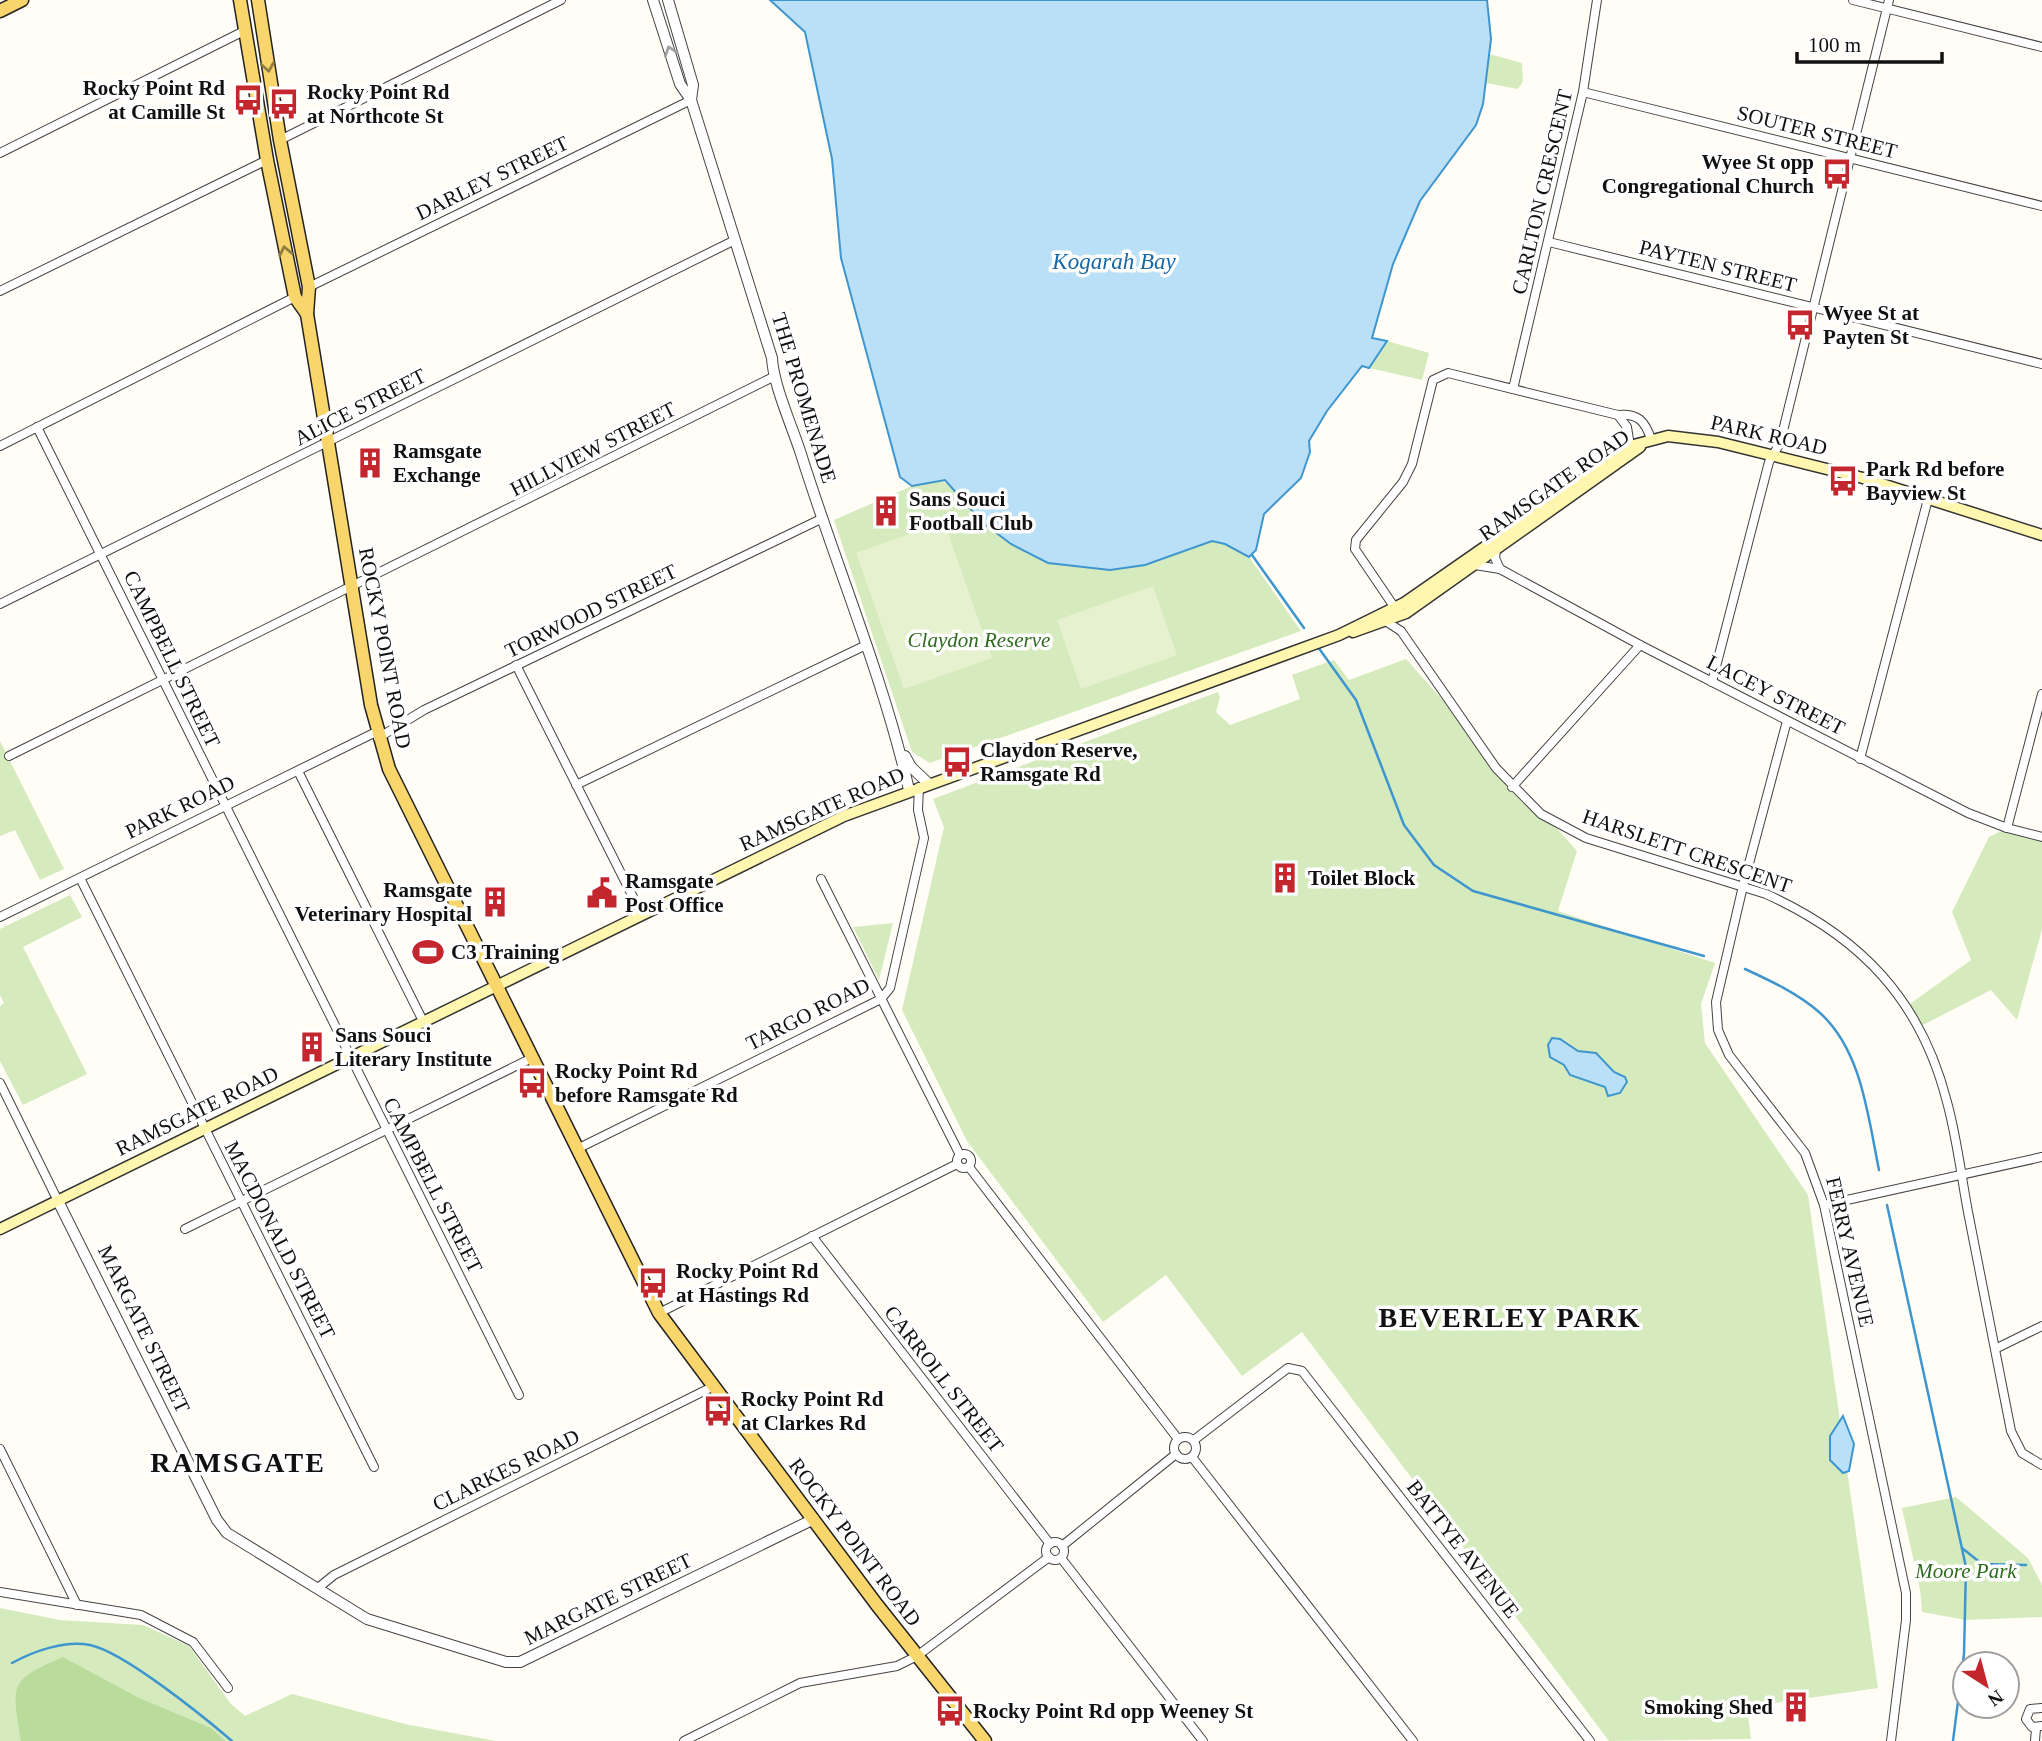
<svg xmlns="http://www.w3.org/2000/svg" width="2042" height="1741" font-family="Georgia,serif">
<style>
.green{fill:#d5ebbd}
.forest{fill:#b9dc9c}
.pitch{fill:#e6f2cf}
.water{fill:#b9e0f7;stroke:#3f96cf;stroke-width:2}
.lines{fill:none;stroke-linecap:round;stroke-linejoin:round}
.stream{stroke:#3f96cf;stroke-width:2.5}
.minor-casing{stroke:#444;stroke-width:10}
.tertiary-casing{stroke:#444;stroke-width:12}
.secondary-casing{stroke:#333;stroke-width:13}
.primary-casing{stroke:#222;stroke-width:15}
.minor{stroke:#fff;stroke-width:8}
.tertiary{stroke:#fff;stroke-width:10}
.secondary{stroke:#fff6b0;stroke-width:10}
.primary{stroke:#f9d66b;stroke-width:12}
.oneway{stroke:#a0a0a0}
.oneway2{stroke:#917d42}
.labels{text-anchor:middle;stroke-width:7;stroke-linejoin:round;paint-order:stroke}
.poi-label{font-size:21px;font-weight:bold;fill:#111;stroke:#fff;text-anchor:start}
.street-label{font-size:21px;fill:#111;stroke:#fff}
.park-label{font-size:21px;font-style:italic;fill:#2f6b1f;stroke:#fff}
.water-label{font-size:23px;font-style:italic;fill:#1768a6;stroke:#fff}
.district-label{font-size:28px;font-weight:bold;letter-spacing:2px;fill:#111;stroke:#fff}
</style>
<rect width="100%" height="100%" fill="#fffdf5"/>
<g class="green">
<polygon points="1487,0 1489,54 1522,63 1523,81 1518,89 1486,83 1476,125 1420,201"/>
<polygon points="1387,341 1429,353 1422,380 1369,368"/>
<polygon points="939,479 954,488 983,523 1011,544 1048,563 1110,570 1145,565 1212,541 1225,544 1249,557 1301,631 930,763 912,752 834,520 912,486"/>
<polygon points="1406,659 1577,851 1558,911 1715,963 1701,1004 1705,1043 1808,1195 1878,1688 1747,1707 1751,1739 1609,1741 1302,1332 1242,1376 1166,1275 1103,1322 967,1141 902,1010 944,827 933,799 1218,692 1220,697 1216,712 1230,725 1300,699 1292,675 1334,660 1349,680"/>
<polygon points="0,741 64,869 40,880 15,830 0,836"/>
<polygon points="2007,828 2042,837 2042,929 2017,1020 1991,990 1919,1027 1907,1006 1971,960 1952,912 1989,837"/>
<polygon points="70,895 82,917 23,947 87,1074 23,1105 0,1061 0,1006 4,1003 0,995 0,929"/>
<polygon points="893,923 879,980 853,927"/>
<polygon points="1956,1497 2028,1558 2042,1585 2042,1617 1966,1620 1922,1612 1920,1589 1902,1508"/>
<polygon points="0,1608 60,1620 143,1625 189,1646 231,1704 245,1716 292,1694 405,1724 496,1741 0,1741"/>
</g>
<path class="forest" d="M63 1657 139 1698 211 1728 225 1741H21C12 1683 8 1681 63 1657Z"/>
<g class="pitch">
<polygon points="944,522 992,658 904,689 856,553"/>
<polygon points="1153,586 1177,655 1081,689 1057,620"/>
</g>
<g class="water">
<polygon points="770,0 1487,0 1491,39 1483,104 1476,125 1420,201 1393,264 1372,338 1387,341 1369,368 1362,366 1327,411 1309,441 1310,452 1301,478 1264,514 1256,550 1249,557 1225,544 1212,541 1145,565 1110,570 1048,563 1011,544 983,523 945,480 912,486 900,477 841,258 832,159 805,32"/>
<polygon points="1552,1038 1560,1039 1578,1051 1596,1053 1614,1072 1625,1077 1627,1082 1620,1093 1608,1096 1605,1087 1570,1075 1564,1065 1550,1057 1548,1045"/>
<polygon points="1843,1416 1854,1444 1849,1471 1843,1473 1830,1460 1830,1436"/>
</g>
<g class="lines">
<g class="stream">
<polyline points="1252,555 1304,628"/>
<polyline points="1318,647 1356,700 1404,825 1434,865 1473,891 1704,956"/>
<path d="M1745 969C1771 981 1797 993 1819 1012 1862 1050 1868 1117 1879 1170"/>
<polyline points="1887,1205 1966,1567 1964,1654 1953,1741"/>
<polyline points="1962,1548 1982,1564 2026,1565"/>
<path d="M12 1663C34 1651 65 1640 90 1645 124 1652 204 1717 232 1741"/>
</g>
<g class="minor-casing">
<g id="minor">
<polyline points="1853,0 2042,47"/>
<polyline points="1583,92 2042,206"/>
<polyline points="280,140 561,0"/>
<polyline points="0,153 244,31"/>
<polyline points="1549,242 2042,364"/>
<polyline points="309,287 691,100"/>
<polyline points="0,291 267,160"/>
<polyline points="1513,389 1583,92 1597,0"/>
<polyline points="1618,415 1627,427 1630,446"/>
<polyline points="37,427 519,1395"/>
<polyline points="0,446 295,297"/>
<polyline points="1496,550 1495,558 1500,569"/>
<polyline points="1475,565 1500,569 1640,645 1968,813 2007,828 2042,837"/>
<polyline points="0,604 735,240"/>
<path d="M1395 608 1355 549 1356 540 1403 482 1412 464 1433 380 1448 373 1618 415C1638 413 1645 421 1651 439"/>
<path d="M1387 622 1401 631 1496 768 1541 814 1586 838 1766 894C1861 937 1921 1000 1947 1102 1957 1138 1961 1175 1968 1212 1982 1285 1996 1358 2011 1431L2022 1453 2042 1465"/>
<polyline points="516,665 641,913"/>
<polyline points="1712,682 1769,462 1780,443 1889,0"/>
<polyline points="1787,721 1743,886 1716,1002 1718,1030 1729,1055 1805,1153 1824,1205 1906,1593 1906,1620 1891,1741"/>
<polyline points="378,738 424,710 821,519"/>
<polyline points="9,756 773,377"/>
<polyline points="1860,759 1928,499"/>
<polyline points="298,771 423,1021"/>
<polyline points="576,785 864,646"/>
<polyline points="1512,787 1640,645"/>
<polyline points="2007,828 2042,694"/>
<polyline points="80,878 374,1467"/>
<polyline points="821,879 960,1155"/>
<polyline points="0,917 376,732"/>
<polyline points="0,1083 58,1201"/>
<polyline points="577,1149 881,999 890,988 924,838 918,810 919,787"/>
<circle cx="964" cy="1161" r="7"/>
<polyline points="969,1167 1178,1439"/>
<polyline points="1824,1205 2042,1157"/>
<polyline points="185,1229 532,1058"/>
<polyline points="812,1236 1050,1544"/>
<polyline points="659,1313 957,1164"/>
<polyline points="1995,1349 2042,1326"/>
<circle cx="1185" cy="1448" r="11"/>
<polyline points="1194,1440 1288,1368 1302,1371 1590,1741"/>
<polyline points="0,1449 77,1605"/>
<polyline points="1192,1457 1413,1741"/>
<circle cx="1055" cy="1551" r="9"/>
<polyline points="1062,1546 1176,1454"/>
<polyline points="1061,1558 1203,1741"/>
<polyline points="318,1588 334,1575 712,1387"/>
<polyline points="0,1592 141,1615 193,1642 228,1688"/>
<polyline points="2042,1708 2030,1709 2026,1719 2032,1727 2042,1726"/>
<polyline points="684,1741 800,1683 897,1666 917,1656 1049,1557"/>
<polyline points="2035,1741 2036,1728"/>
</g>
</g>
<g class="tertiary-casing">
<g id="tertiary">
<path d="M653 0 680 84 691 100 772 358C773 384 792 426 801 454 836 566 883 676 909 790"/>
<polyline points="668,0 693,85 691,100"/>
<polyline points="905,756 911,767 929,784"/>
<polyline points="58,1201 217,1520 227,1533 367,1619 506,1662 520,1662 814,1519"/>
</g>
</g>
<g class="secondary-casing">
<g id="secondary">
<polyline points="1353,632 1406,613 1640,447"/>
<polyline points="0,1229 844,816 1339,635 1404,603 1630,446 1668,436 1718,442 1863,478 2042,535"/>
</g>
</g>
<g class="primary-casing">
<g id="primary">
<polyline points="240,0 267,160 295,297 307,314"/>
<polyline points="258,0 280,140 309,287 307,314 371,705 389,769 659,1313 877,1605 985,1741"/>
<polyline points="0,11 22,0"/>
</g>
</g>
<use href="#minor" class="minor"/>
<use href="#tertiary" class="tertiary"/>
<use href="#secondary" class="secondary"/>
<use href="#primary" class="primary"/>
</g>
<defs><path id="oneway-chevron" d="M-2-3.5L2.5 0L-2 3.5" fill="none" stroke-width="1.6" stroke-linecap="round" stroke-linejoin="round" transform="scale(1.75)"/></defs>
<use class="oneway" href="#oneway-chevron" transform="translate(670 51) rotate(-108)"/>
<g class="oneway2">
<use href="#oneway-chevron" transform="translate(268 67) rotate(81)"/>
<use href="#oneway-chevron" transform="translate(285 251) rotate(-102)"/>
</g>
<defs>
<g id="bus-bare" transform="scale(2.415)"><path d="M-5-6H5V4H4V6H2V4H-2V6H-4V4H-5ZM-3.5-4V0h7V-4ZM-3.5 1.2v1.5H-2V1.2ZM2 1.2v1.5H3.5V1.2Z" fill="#c4262e" stroke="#fff" stroke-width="2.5" paint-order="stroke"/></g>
<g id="building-bare" transform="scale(2.415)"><path d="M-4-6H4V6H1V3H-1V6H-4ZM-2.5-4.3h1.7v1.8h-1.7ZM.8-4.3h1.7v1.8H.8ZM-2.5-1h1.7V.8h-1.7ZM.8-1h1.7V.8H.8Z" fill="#c4262e" stroke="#fff" stroke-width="2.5" paint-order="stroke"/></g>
<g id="civic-bare" transform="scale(2.415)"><path d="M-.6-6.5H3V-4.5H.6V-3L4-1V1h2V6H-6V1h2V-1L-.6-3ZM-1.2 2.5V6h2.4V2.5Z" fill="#c4262e" stroke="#fff" stroke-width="2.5" paint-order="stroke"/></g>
<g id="stadium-bare" transform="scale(2.415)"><path d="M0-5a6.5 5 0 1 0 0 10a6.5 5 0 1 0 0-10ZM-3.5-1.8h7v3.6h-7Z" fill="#c4262e" stroke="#fff" stroke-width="2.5" paint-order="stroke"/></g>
</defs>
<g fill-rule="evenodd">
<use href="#bus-bare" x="248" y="100"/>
<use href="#bus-bare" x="284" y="104"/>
<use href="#bus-bare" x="1837" y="174"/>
<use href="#bus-bare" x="1800" y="325"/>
<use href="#building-bare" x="370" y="463"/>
<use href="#bus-bare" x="1843" y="481"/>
<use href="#building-bare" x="886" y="511"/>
<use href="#bus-bare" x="957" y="762"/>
<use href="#building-bare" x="1285" y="878"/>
<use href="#civic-bare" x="602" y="893"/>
<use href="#building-bare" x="495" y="902"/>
<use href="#stadium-bare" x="428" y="952"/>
<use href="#building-bare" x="312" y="1047"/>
<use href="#bus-bare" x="532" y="1083"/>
<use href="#bus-bare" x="653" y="1283"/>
<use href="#bus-bare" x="718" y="1411"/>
<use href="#building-bare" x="1796" y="1707"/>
<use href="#bus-bare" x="950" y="1711"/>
</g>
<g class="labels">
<g class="poi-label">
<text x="225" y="95" text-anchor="end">Rocky Point Rd<tspan x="225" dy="24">at Camille St</tspan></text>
<text x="307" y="99">Rocky Point Rd<tspan x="307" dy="24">at Northcote St</tspan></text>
<text x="1814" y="169" text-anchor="end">Wyee St opp<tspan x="1814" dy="24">Congregational Church</tspan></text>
<text x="1823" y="320">Wyee St at<tspan x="1823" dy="24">Payten St</tspan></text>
<text x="393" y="458">Ramsgate<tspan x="393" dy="24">Exchange</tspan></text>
<text x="1866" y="476">Park Rd before<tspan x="1866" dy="24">Bayview St</tspan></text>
<text x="909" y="506">Sans Souci<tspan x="909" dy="24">Football Club</tspan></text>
<text x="980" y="757">Claydon Reserve,<tspan x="980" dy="24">Ramsgate Rd</tspan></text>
<text x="1308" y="885">Toilet Block</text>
<text x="625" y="888">Ramsgate<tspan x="625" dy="24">Post Office</tspan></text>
<text x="472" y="897" text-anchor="end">Ramsgate<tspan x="472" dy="24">Veterinary Hospital</tspan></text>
<text x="451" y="959">C3 Training</text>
<text x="335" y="1042">Sans Souci<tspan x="335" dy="24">Literary Institute</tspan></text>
<text x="555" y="1078">Rocky Point Rd<tspan x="555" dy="24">before Ramsgate Rd</tspan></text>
<text x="676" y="1278">Rocky Point Rd<tspan x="676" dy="24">at Hastings Rd</tspan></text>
<text x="741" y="1406">Rocky Point Rd<tspan x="741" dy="24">at Clarkes Rd</tspan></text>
<text x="1773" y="1714" text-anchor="end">Smoking Shed</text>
<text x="973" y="1718">Rocky Point Rd opp Weeney St</text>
</g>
<g class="street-label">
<text transform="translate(1817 132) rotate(14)" y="7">SOUTER STREET</text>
<text transform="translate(492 178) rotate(-26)" y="7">DARLEY STREET</text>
<text transform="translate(1542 192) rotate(-77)" y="7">CARLTON CRESCENT</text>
<text transform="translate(1718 266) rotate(14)" y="7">PAYTEN STREET</text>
<text transform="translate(804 398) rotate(73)" y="7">THE PROMENADE</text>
<text transform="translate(360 407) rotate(-27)" y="7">ALICE STREET</text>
<text transform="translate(1769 435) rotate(13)" y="7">PARK ROAD</text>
<text transform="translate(593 449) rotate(-27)" y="7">HILLVIEW STREET</text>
<text transform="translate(1554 485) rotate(-35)" y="7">RAMSGATE ROAD</text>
<text transform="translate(591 611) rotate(-26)" y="7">TORWOOD STREET</text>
<text transform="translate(385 648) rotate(79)" y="7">ROCKY POINT ROAD</text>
<text transform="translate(172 659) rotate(64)" y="7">CAMPBELL STREET</text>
<text transform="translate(1776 695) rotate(27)" y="7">LACEY STREET</text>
<text transform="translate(180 807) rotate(-26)" y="7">PARK ROAD</text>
<text transform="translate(822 809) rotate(-24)" y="7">RAMSGATE ROAD</text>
<text transform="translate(1687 851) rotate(19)" y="7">HARSLETT CRESCENT</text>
<text transform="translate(808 1014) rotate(-27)" y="7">TARGO ROAD</text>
<text transform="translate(197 1111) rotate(-26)" y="7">RAMSGATE ROAD</text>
<text transform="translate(433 1185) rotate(63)" y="7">CAMPBELL STREET</text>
<text transform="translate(280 1240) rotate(63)" y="7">MACDONALD STREET</text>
<text transform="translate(1850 1252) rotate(77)" y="7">FERRY AVENUE</text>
<text transform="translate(144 1329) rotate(64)" y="7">MARGATE STREET</text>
<text transform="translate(944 1379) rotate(52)" y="7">CARROLL STREET</text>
<text transform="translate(506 1470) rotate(-26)" y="7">CLARKES ROAD</text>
<text transform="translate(855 1542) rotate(53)" y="7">ROCKY POINT ROAD</text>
<text transform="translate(1463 1549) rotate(52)" y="7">BATTYE AVENUE</text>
<text transform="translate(608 1599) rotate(-26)" y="7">MARGATE STREET</text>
</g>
<g class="park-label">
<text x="979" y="647">Claydon Reserve</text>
<text x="1966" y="1578">Moore Park</text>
</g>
<g class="water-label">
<text x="1114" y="269">Kogarah Bay</text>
</g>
<g class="district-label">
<text x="1510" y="1327">BEVERLEY PARK</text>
<text x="238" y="1472">RAMSGATE</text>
</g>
</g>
<g transform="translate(1986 1685) rotate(144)"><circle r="33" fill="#ffffff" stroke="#a0a0a0" stroke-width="2"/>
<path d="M0-5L12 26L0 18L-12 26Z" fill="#c4262e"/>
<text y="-10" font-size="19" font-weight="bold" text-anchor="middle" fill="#111111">N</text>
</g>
<path d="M1797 52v10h145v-10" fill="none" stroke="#111111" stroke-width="3.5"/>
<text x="1808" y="52" font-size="21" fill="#111111" stroke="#ffffff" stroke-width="5" paint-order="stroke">100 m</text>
</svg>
